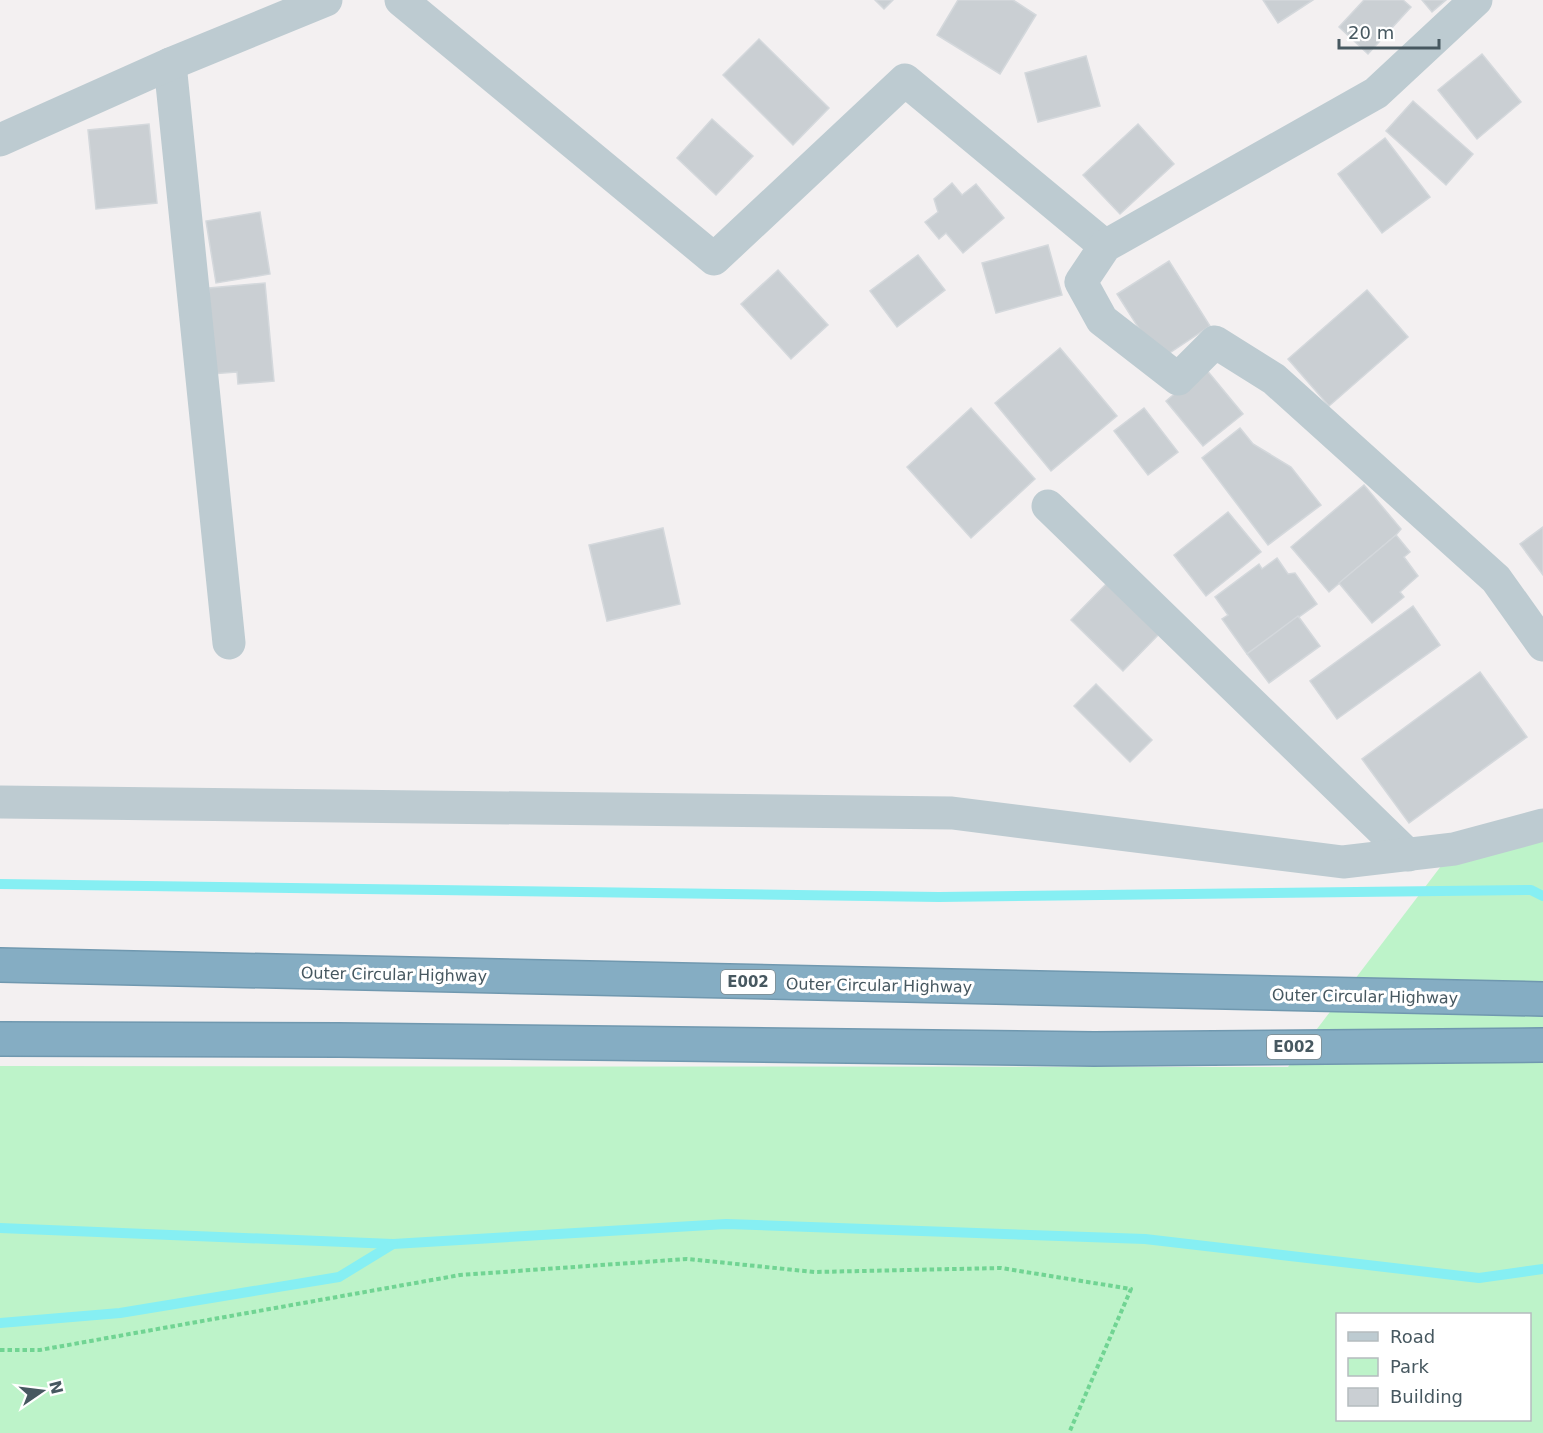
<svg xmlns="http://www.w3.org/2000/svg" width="1543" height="1433" font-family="'DejaVu Sans',sans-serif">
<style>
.green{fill:#bdf3c9;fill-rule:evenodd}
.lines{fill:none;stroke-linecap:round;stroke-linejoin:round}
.stream{stroke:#86eff3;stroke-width:10}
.building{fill:#cacfd3;stroke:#d4d8dc;stroke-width:1.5}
.highway-casing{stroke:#7098af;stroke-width:36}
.path{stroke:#71d493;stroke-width:4;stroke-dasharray:4.5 3;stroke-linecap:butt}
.minor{stroke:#bdcbd1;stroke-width:33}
.highway{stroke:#85adc3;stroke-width:33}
.labels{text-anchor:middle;stroke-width:6;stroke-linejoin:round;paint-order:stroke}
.shield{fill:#fff;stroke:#7e8a90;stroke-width:1.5}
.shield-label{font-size:15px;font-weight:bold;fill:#475860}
.street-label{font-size:16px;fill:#475860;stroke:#fff}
</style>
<rect width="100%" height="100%" fill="#f3f0f1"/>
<path class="green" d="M1543 825V1433H0V1066L1288 1067 1454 849ZM1338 1314H1530V1420H1338Z"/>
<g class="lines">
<g class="stream">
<polyline points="0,884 939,897 1531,890 1543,896"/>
<polyline points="0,1228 393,1244 726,1224 1145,1239 1479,1278 1543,1269"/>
<polyline points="0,1323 120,1313 339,1277 393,1244"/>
</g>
</g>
<g class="building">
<polygon points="875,0 893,0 884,9"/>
<polygon points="958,0 1013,0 1036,15 1000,74 937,35"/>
<polygon points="1263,0 1313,0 1278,23"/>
<polygon points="1364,0 1403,0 1411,7 1368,54 1339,27"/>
<polygon points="1422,0 1446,0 1432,12"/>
<polygon points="759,39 829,108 793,145 723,75"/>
<polygon points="1482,54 1521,102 1477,139 1438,90"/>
<polygon points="1086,56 1100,106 1038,122 1025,73"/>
<polygon points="1413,101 1473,154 1446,185 1386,131"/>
<polygon points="712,119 753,156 716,195 677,158"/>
<polygon points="149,124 157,203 96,209 88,130"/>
<polygon points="1138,124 1174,164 1120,214 1083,175"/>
<polygon points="1385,138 1430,197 1382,233 1338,174"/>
<polygon points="952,183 962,195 976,184 1004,218 963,253 946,233 939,239 925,222 938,212 934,199"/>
<polygon points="260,212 270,274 216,283 206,221"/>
<polygon points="1048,245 1062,295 996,313 982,263"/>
<polygon points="918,255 945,290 897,327 870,291"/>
<polygon points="1169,261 1210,326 1159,360 1117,294"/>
<polygon points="778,270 828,325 791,359 741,304"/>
<polygon points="265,283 274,381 238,384 237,372 211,374 209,288"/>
<polygon points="1367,290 1408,337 1329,406 1288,359"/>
<polygon points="1060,348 1117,416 1051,471 995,403"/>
<polygon points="1205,368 1243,414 1203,446 1166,401"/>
<polygon points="971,408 1035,479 971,538 907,467"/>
<polygon points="1144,408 1178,452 1148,475 1114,431"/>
<polygon points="1240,428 1253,444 1291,467 1321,505 1268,545 1202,458"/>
<polygon points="1364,485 1401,529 1396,535 1329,592 1291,547"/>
<polygon points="1228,512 1261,552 1206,596 1174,555"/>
<polygon points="1543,527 1543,575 1520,544"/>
<polygon points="663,528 680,604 607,621 589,545"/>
<polygon points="1396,535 1410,552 1404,557 1418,576 1400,592 1404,597 1372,623 1339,583"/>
<polygon points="1277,558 1288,574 1295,573 1317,604 1247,654 1222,619 1228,615 1215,597 1259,564 1262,569"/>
<polygon points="1111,579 1163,630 1123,671 1071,620"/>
<polygon points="1413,606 1440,645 1337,719 1310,681"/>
<polygon points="1298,616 1320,646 1269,683 1247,654"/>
<polygon points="1480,672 1527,737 1409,823 1362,759"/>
<polygon points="1096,684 1152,740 1130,762 1074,706"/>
</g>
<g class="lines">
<g class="highway-casing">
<g id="highway">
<polyline points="0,965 1543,999"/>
<polyline points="0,1039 339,1040 1094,1049 1543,1045"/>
</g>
</g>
<polyline class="path" points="0,1350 40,1350 460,1275 687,1259 815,1272 1001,1268 1131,1289 1069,1433"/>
<g class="minor">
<polyline points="401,0 714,259 905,80 1105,246"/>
<polyline points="1476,0 1376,93 1105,246 1081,282 1102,320 1178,379 1215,342 1274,379 1496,579 1543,645"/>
<polyline points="170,64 229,643"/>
<polyline points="0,140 170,64 326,0"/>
<polyline points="1048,506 1408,855"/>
<polyline points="0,802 952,813 1343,862 1454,849 1543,825"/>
</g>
<use href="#highway" class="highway"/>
</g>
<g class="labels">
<g class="shield">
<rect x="721" y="970" width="54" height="24" rx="4.5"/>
<rect x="1267" y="1035" width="54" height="24" rx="4.5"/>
</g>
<g class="shield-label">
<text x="748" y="987">E002</text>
<text x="1294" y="1052">E002</text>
</g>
<g class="street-label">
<text transform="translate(394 974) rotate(1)" y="6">Outer Circular Highway</text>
<text transform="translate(879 985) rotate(1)" y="6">Outer Circular Highway</text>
<text transform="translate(1365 996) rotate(1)" y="6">Outer Circular Highway</text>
</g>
</g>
<rect x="1336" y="1313" width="195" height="108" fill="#ffffff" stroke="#b5bcbf" stroke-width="1.5"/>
<rect x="1348" y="1332" width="30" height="9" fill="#bdcbd1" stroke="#b5bcbf" stroke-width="1.5"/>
<text x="1390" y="1343" font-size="18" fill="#475860">Road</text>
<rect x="1348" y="1358" width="30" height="18" fill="#bdf3c9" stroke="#b5bcbf" stroke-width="1.5"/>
<text x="1390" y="1373" font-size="18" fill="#475860">Park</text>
<rect x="1348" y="1388" width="30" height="18" fill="#cacfd3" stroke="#b5bcbf" stroke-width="1.5"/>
<text x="1390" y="1403" font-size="18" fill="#475860">Building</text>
<g transform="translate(42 1391) rotate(76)" stroke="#ffffff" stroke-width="4.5" paint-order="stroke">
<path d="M0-4.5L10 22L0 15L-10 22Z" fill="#475860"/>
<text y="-9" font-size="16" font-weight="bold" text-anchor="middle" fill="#475860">N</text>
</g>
<path d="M1339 39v9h100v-9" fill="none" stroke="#475860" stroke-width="3"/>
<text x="1348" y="39" font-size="18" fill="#475860" stroke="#ffffff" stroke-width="4.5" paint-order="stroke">20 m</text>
</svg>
